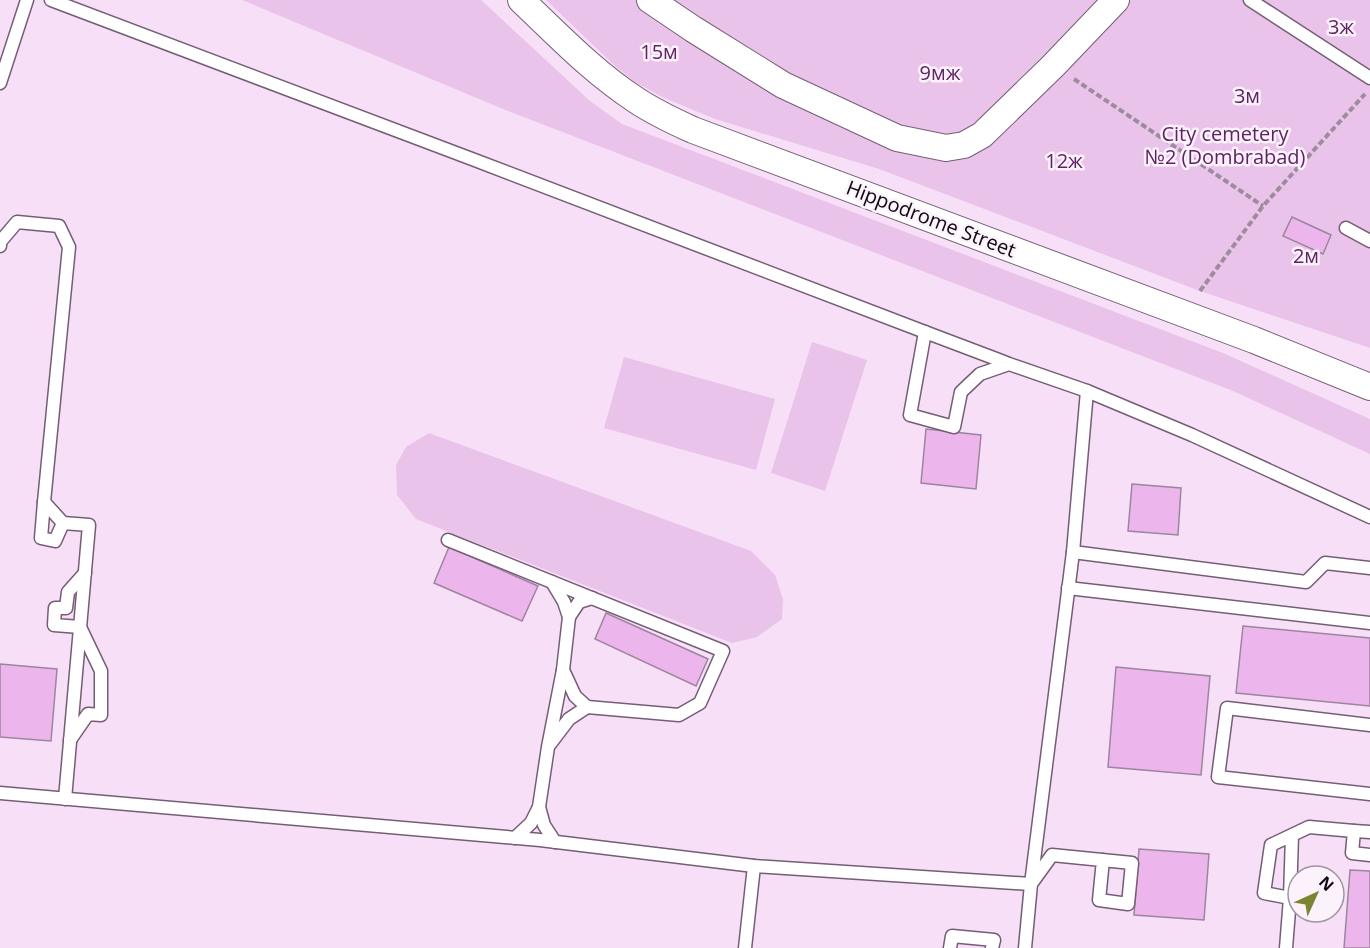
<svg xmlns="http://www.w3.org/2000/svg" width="1370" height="948" font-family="'Open Sans',sans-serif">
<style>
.green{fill:#e9c3ea}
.building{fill:#ecb6ed;stroke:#9c859d;stroke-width:1.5}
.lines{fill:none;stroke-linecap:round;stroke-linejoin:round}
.service-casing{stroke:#745e74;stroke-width:15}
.minor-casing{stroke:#745e74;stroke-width:28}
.path{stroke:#9e8c9e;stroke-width:4;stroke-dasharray:6 3;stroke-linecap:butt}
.service{stroke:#fff;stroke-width:12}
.minor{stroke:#fff;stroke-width:26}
.labels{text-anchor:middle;stroke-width:5;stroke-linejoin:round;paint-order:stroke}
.park-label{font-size:20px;fill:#602264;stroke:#fcf2fc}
.street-label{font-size:20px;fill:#110911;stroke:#fcf2fc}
</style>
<rect width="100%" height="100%" fill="#f8dff8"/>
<g class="green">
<polygon points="242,0 481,0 590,101 622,124 1223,353 1370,419 1370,454 1233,391 503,109"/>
<polygon points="546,0 1370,0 1370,348 1200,291 879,169 715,119 662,97 635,82 615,66"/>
<polygon points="812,342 867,360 825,491 771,473"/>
<polygon points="624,357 775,399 756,470 604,428"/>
<polygon points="429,433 751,551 775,575 783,599 782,619 757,637 732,643 416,519 397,495 396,465 406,447"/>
</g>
<g class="building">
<polygon points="1292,217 1331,235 1323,254 1283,236"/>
<polygon points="926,429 981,435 976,489 921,483"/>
<polygon points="1132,484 1181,488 1178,535 1128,531"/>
<polygon points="449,547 538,586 522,621 434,583"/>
<polygon points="606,613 708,659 696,686 595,639"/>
<polygon points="1243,626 1370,638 1370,706 1236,693"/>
<polygon points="0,664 57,669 51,741 0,737"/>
<polygon points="1116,667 1210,676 1201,775 1108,767"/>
<polygon points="1139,849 1209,854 1204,920 1134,915"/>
<polygon points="1350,870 1370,871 1370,948 1344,948"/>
</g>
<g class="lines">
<g class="service-casing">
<g id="service">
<polyline points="51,0 472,159 925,332"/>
<polyline points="1250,0 1370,78"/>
<polyline points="0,83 27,0"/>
<polyline points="1346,228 1370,241"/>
<polyline points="0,246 0,242 17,222 59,226 69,247 44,502"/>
<polyline points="1009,364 980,374 961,392 954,427 910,415 925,332 999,360 1009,364 1087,391"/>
<polyline points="63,523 55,541 41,538 44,502 63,523 89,525 65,799"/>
<polyline points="448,540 723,651 700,703 679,715 587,707 575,696 563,670 569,617"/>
<polyline points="1073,552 1306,582 1325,563 1370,568"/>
<polyline points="552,582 564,602 569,617 579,602 592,598"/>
<polyline points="1068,588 1370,623"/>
<polyline points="1370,725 1227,708 1218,777 1370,794"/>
<polyline points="70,740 88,714 101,715 101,671 80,627 54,625 55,608 66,608 68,592 85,573"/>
<polyline points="550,744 569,719 587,707"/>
<polyline points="0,793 540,840 754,866 1031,884 1073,552 1087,391 1192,435 1370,517"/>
<polyline points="539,807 548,747 563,670"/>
<polyline points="1354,831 1370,832"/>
<polyline points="1292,835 1290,898 1264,893 1271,845 1309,827 1354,831 1352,853 1370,855"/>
<polyline points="515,838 531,823 539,807 544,825 555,842"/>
<polyline points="745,948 754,866"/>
<polyline points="950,948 952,936 994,940 992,948"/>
<polyline points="1025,948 1031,884 1052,855 1132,863 1128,904 1099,900 1103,860"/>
<polyline points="1286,948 1290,898"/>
</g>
</g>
<g class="minor-casing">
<g id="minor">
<path d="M521 0C558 35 593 72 636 100 654 112 673 121 693 130L1254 340 1370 387"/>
<polyline points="650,0 693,29 783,85 897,138 946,148 964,145 982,135 1053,66 1116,0"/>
</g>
</g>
<g class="path">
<polyline points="1074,79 1263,206"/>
<polyline points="1200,291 1263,206 1365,94"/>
</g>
<use href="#service" class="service"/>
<use href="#minor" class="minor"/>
</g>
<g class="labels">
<g class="park-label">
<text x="1341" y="34">3ж</text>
<text x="659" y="59">15м</text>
<text x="940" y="80">9мж</text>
<text x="1247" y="103">3м</text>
<text x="1225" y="141">City cemetery<tspan x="1225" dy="23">№2 (Dombrabad)</tspan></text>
<text x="1064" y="168">12ж</text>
<text x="1306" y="263">2м</text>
</g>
<g class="street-label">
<text transform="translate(931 219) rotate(21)" y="7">Hippodrome Street</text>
</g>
</g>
<g transform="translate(1316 894) rotate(45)"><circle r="28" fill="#fcf2fc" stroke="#9e959e" stroke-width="1.5"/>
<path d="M0-4.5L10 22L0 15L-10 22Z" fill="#7b8531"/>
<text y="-9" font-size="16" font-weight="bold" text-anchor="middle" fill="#110911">N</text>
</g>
</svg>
